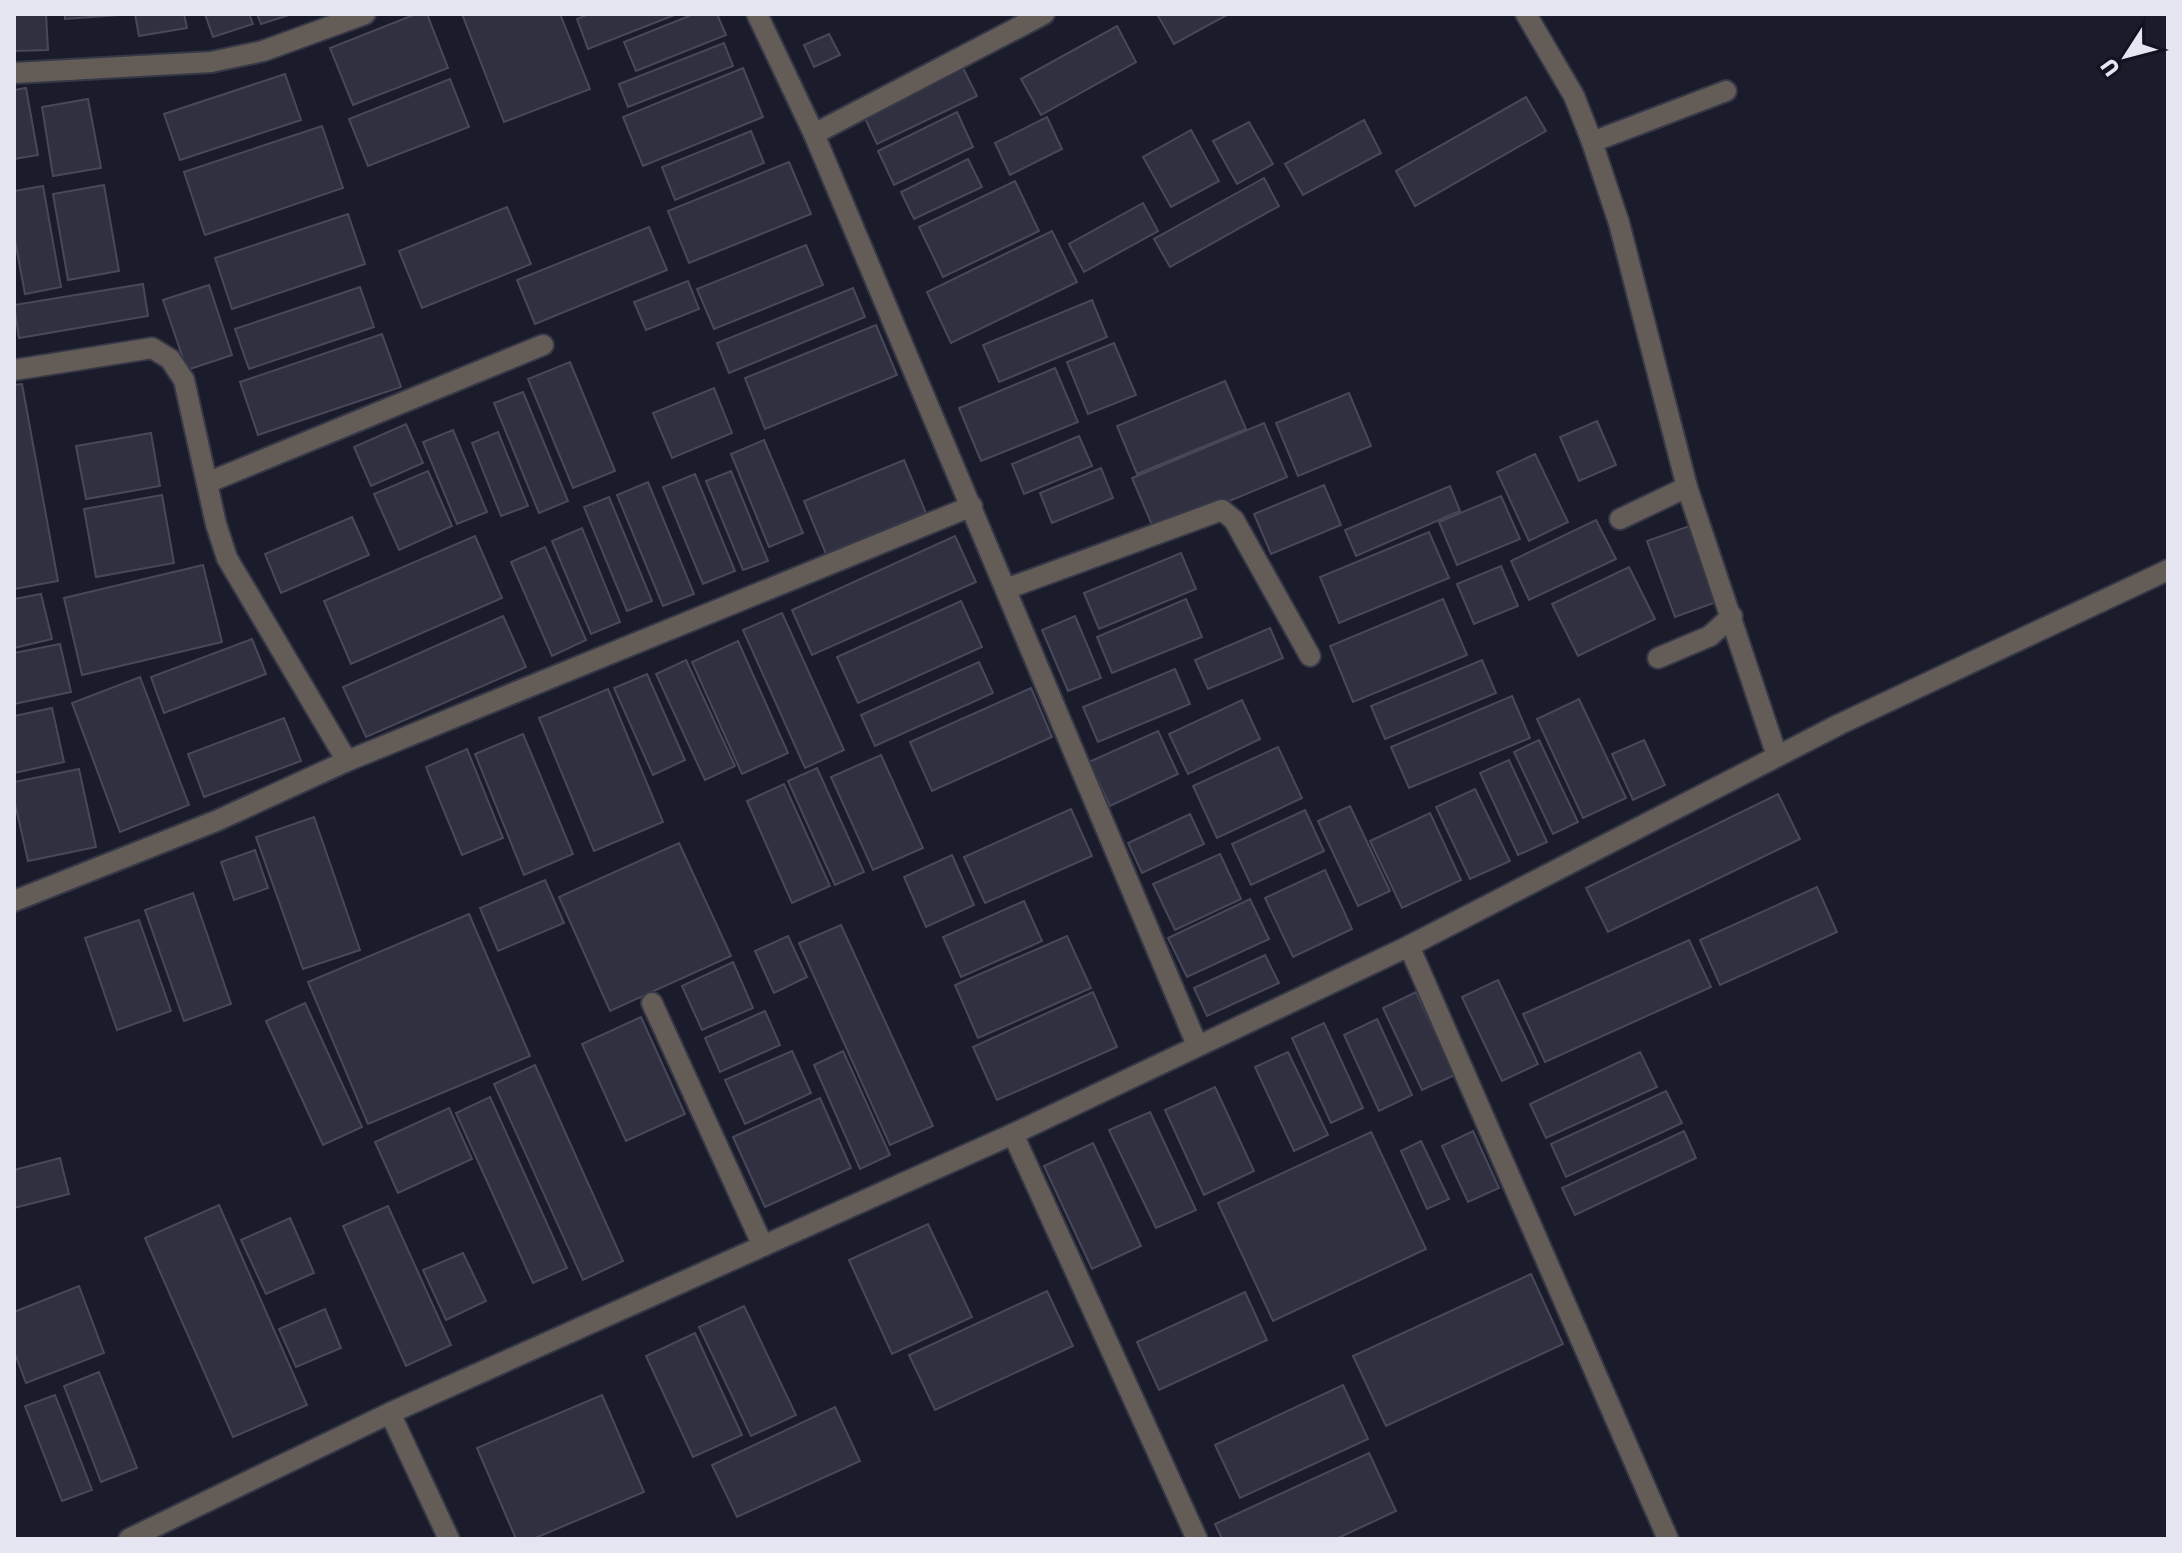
<svg xmlns="http://www.w3.org/2000/svg" width="2182" height="1553" font-family="Jost,sans-serif">
<style>
.building{fill:#303041;stroke:#48485b;stroke-width:2}
.lines{fill:none;stroke-linecap:round;stroke-linejoin:round}
.minor-casing{stroke:#363848;stroke-width:24}
.minor{stroke:#645d57;stroke-width:20}
</style>
<rect width="100%" height="100%" fill="#1a1c2c"/>
<g class="building">
<polygon points="14,14 46,14 48,50 14,51"/>
<polygon points="65,14 118,14 118,15 65,19"/>
<polygon points="135,14 184,14 187,28 139,36"/>
<polygon points="205,14 249,14 253,24 213,37"/>
<polygon points="257,14 292,14 261,24"/>
<polygon points="416,14 427,14 448,68 353,105 330,48"/>
<polygon points="462,14 560,14 590,89 504,122"/>
<polygon points="589,14 677,14 588,49 577,19"/>
<polygon points="694,14 717,14 726,35 636,71 624,42"/>
<polygon points="1157,14 1226,14 1227,15 1174,44"/>
<polygon points="1117,26 1136,62 1041,115 1021,79"/>
<polygon points="829,34 840,55 814,67 804,45"/>
<polygon points="724,43 733,66 628,107 619,84"/>
<polygon points="962,66 977,96 877,144 863,114"/>
<polygon points="743,68 763,117 643,166 623,117"/>
<polygon points="285,74 301,120 180,160 164,114"/>
<polygon points="450,79 469,127 368,166 349,119"/>
<polygon points="26,88 38,155 14,159 14,90"/>
<polygon points="1526,97 1546,131 1415,206 1396,171"/>
<polygon points="88,99 101,168 53,176 42,107"/>
<polygon points="957,112 973,147 894,185 878,151"/>
<polygon points="1047,117 1062,149 1010,175 995,143"/>
<polygon points="1364,120 1381,153 1303,195 1285,164"/>
<polygon points="1249,122 1273,164 1237,184 1213,141"/>
<polygon points="322,126 343,188 205,235 184,172"/>
<polygon points="1191,130 1219,181 1171,207 1143,157"/>
<polygon points="751,131 764,163 675,200 662,167"/>
<polygon points="968,159 982,187 914,219 901,192"/>
<polygon points="789,162 811,214 689,263 668,211"/>
<polygon points="1264,178 1279,206 1170,267 1154,239"/>
<polygon points="1015,181 1039,231 943,277 919,227"/>
<polygon points="104,185 119,271 68,280 53,194"/>
<polygon points="43,186 61,287 25,294 14,235 14,191"/>
<polygon points="1143,203 1158,231 1084,272 1069,244"/>
<polygon points="507,207 531,264 422,308 399,251"/>
<polygon points="348,214 365,264 232,309 215,258"/>
<polygon points="649,227 667,270 535,324 517,280"/>
<polygon points="1052,231 1077,282 951,343 927,292"/>
<polygon points="806,245 823,285 714,329 697,289"/>
<polygon points="688,281 699,309 646,330 634,302"/>
<polygon points="143,284 148,316 19,338 14,305"/>
<polygon points="209,285 232,355 187,370 163,300"/>
<polygon points="360,287 374,327 249,369 235,329"/>
<polygon points="853,288 865,317 729,373 717,343"/>
<polygon points="1092,300 1107,337 999,382 983,345"/>
<polygon points="876,325 897,375 765,429 745,378"/>
<polygon points="382,334 401,387 258,435 240,382"/>
<polygon points="1114,343 1136,395 1088,414 1067,362"/>
<polygon points="570,362 615,471 573,488 528,379"/>
<polygon points="1055,368 1078,422 981,461 959,408"/>
<polygon points="1225,381 1246,429 1137,474 1117,426"/>
<polygon points="22,384 58,581 14,589 14,385"/>
<polygon points="714,388 732,433 672,458 653,413"/>
<polygon points="523,392 568,501 539,513 494,403"/>
<polygon points="1349,393 1371,446 1298,476 1276,423"/>
<polygon points="1597,421 1616,465 1579,481 1560,437"/>
<polygon points="1264,423 1287,477 1155,532 1132,478"/>
<polygon points="406,424 423,463 371,486 354,447"/>
<polygon points="453,430 487,512 457,524 423,442"/>
<polygon points="498,432 528,506 501,516 472,443"/>
<polygon points="151,433 160,486 86,499 76,446"/>
<polygon points="1079,436 1092,466 1024,494 1012,464"/>
<polygon points="764,440 803,533 769,547 731,454"/>
<polygon points="1535,454 1568,522 1529,541 1497,472"/>
<polygon points="904,460 926,513 826,554 804,501"/>
<polygon points="1101,468 1113,498 1052,523 1040,493"/>
<polygon points="428,471 452,526 399,550 374,494"/>
<polygon points="731,471 768,561 743,570 706,481"/>
<polygon points="695,474 735,571 703,584 663,487"/>
<polygon points="648,482 694,594 663,606 617,495"/>
<polygon points="1324,485 1341,525 1271,554 1254,514"/>
<polygon points="1450,486 1460,511 1356,556 1345,530"/>
<polygon points="162,495 174,563 96,577 84,509"/>
<polygon points="1501,496 1520,539 1457,565 1439,522"/>
<polygon points="609,497 652,601 627,611 584,507"/>
<polygon points="352,517 369,555 281,593 265,554"/>
<polygon points="1596,520 1616,559 1529,600 1511,561"/>
<polygon points="1695,524 1722,600 1675,617 1647,541"/>
<polygon points="582,528 620,622 591,634 552,541"/>
<polygon points="1429,532 1449,578 1339,623 1320,577"/>
<polygon points="475,536 502,598 351,664 324,601"/>
<polygon points="955,536 976,582 812,655 792,610"/>
<polygon points="545,547 586,640 552,656 511,562"/>
<polygon points="1181,553 1196,589 1099,629 1084,593"/>
<polygon points="203,565 222,642 82,675 64,598"/>
<polygon points="1501,566 1518,606 1474,624 1457,584"/>
<polygon points="1629,567 1655,619 1578,656 1552,604"/>
<polygon points="41,594 52,639 14,648 14,599"/>
<polygon points="1186,599 1202,637 1112,673 1097,637"/>
<polygon points="1443,599 1467,655 1353,702 1330,646"/>
<polygon points="961,601 982,647 858,703 837,657"/>
<polygon points="782,613 844,750 805,768 743,630"/>
<polygon points="503,616 526,667 366,737 343,687"/>
<polygon points="1075,616 1101,678 1068,691 1042,630"/>
<polygon points="1270,628 1283,658 1208,689 1195,660"/>
<polygon points="252,639 266,674 164,713 151,677"/>
<polygon points="738,641 788,753 742,774 692,662"/>
<polygon points="60,644 71,692 14,704 14,653"/>
<polygon points="686,660 735,766 705,780 656,674"/>
<polygon points="1482,660 1496,693 1385,739 1371,706"/>
<polygon points="979,662 993,693 875,746 861,715"/>
<polygon points="1175,669 1190,704 1098,742 1083,707"/>
<polygon points="647,674 685,760 653,775 614,688"/>
<polygon points="140,677 189,805 120,832 72,703"/>
<polygon points="1031,688 1052,737 932,791 910,742"/>
<polygon points="608,689 663,822 594,851 539,718"/>
<polygon points="1512,696 1530,738 1409,788 1391,747"/>
<polygon points="1579,699 1626,798 1583,818 1537,719"/>
<polygon points="1242,700 1260,739 1188,774 1169,734"/>
<polygon points="52,708 64,762 14,773 14,716"/>
<polygon points="284,718 301,761 204,797 188,754"/>
<polygon points="1158,731 1178,774 1110,806 1089,762"/>
<polygon points="523,734 573,854 524,875 475,754"/>
<polygon points="1539,740 1578,822 1553,834 1514,752"/>
<polygon points="1644,740 1665,785 1633,800 1612,754"/>
<polygon points="1278,747 1302,798 1217,838 1193,786"/>
<polygon points="467,749 503,838 462,855 426,767"/>
<polygon points="881,755 923,848 873,870 831,777"/>
<polygon points="1509,760 1547,842 1518,855 1480,773"/>
<polygon points="817,768 864,872 835,885 788,781"/>
<polygon points="79,769 96,847 28,861 14,799 14,782"/>
<polygon points="784,784 830,886 792,903 747,801"/>
<polygon points="1475,789 1510,861 1470,879 1436,807"/>
<polygon points="1778,794 1800,839 1608,932 1586,888"/>
<polygon points="1350,806 1390,891 1358,906 1318,821"/>
<polygon points="1071,809 1092,856 985,903 964,857"/>
<polygon points="1305,810 1324,851 1251,885 1232,844"/>
<polygon points="1430,813 1461,880 1402,908 1370,841"/>
<polygon points="1190,814 1204,844 1142,873 1128,843"/>
<polygon points="314,817 360,950 303,969 256,837"/>
<polygon points="679,843 731,956 610,1011 559,897"/>
<polygon points="255,850 268,888 234,900 221,862"/>
<polygon points="1220,854 1241,899 1175,930 1153,884"/>
<polygon points="952,855 974,905 926,927 904,877"/>
<polygon points="1325,870 1352,929 1293,957 1265,898"/>
<polygon points="545,880 564,923 498,951 480,908"/>
<polygon points="1817,887 1837,932 1720,985 1700,940"/>
<polygon points="193,893 231,1004 184,1021 145,910"/>
<polygon points="1250,899 1269,939 1187,977 1168,938"/>
<polygon points="1024,901 1042,941 961,977 943,937"/>
<polygon points="469,914 530,1056 368,1124 308,982"/>
<polygon points="139,920 171,1011 117,1030 85,938"/>
<polygon points="841,925 933,1126 890,1145 799,943"/>
<polygon points="788,936 807,977 774,993 755,951"/>
<polygon points="1067,936 1091,988 978,1038 955,985"/>
<polygon points="1689,940 1711,987 1545,1062 1523,1014"/>
<polygon points="1265,955 1279,983 1207,1016 1194,988"/>
<polygon points="733,962 753,1008 702,1030 682,986"/>
<polygon points="1498,980 1538,1064 1502,1081 1462,997"/>
<polygon points="1093,992 1117,1047 997,1100 973,1047"/>
<polygon points="1416,992 1455,1075 1422,1090 1383,1008"/>
<polygon points="305,1003 362,1127 323,1145 266,1021"/>
<polygon points="765,1011 780,1045 720,1072 705,1038"/>
<polygon points="641,1017 685,1114 626,1141 582,1044"/>
<polygon points="1377,1019 1412,1095 1379,1111 1344,1035"/>
<polygon points="1324,1023 1363,1108 1331,1123 1292,1038"/>
<polygon points="792,1051 811,1093 745,1124 725,1080"/>
<polygon points="843,1051 890,1155 860,1169 814,1065"/>
<polygon points="1288,1052 1328,1135 1294,1151 1255,1067"/>
<polygon points="1640,1052 1657,1087 1546,1138 1530,1104"/>
<polygon points="535,1065 623,1261 583,1280 494,1084"/>
<polygon points="1215,1087 1254,1171 1204,1195 1165,1110"/>
<polygon points="1666,1091 1682,1123 1566,1177 1551,1144"/>
<polygon points="490,1097 567,1268 533,1283 456,1113"/>
<polygon points="820,1098 851,1168 765,1207 733,1137"/>
<polygon points="449,1108 472,1159 398,1193 375,1142"/>
<polygon points="1150,1112 1196,1210 1156,1228 1109,1130"/>
<polygon points="1473,1131 1499,1188 1468,1202 1442,1146"/>
<polygon points="1684,1131 1696,1158 1575,1215 1562,1188"/>
<polygon points="1371,1132 1426,1249 1273,1321 1218,1203"/>
<polygon points="1421,1141 1449,1199 1427,1209 1401,1151"/>
<polygon points="1093,1143 1141,1246 1092,1269 1044,1166"/>
<polygon points="60,1158 69,1194 14,1208 14,1170"/>
<polygon points="219,1205 307,1405 233,1437 145,1238"/>
<polygon points="388,1206 451,1345 406,1366 343,1226"/>
<polygon points="290,1218 314,1273 266,1294 241,1240"/>
<polygon points="928,1224 972,1317 892,1354 849,1260"/>
<polygon points="463,1253 486,1301 446,1320 423,1270"/>
<polygon points="1531,1274 1563,1344 1386,1426 1353,1356"/>
<polygon points="79,1286 104,1353 26,1383 14,1351 14,1312"/>
<polygon points="1047,1291 1073,1346 935,1410 909,1355"/>
<polygon points="1245,1292 1267,1340 1159,1390 1137,1342"/>
<polygon points="744,1306 796,1415 751,1436 699,1327"/>
<polygon points="325,1309 341,1348 296,1367 279,1329"/>
<polygon points="695,1333 742,1435 693,1457 646,1356"/>
<polygon points="99,1372 137,1468 101,1482 64,1386"/>
<polygon points="1343,1385 1368,1439 1240,1498 1215,1445"/>
<polygon points="55,1395 92,1490 62,1501 25,1406"/>
<polygon points="602,1395 644,1492 533,1539 516,1539 477,1448"/>
<polygon points="835,1407 860,1461 737,1517 712,1465"/>
<polygon points="1369,1453 1396,1511 1336,1539 1222,1539 1215,1524"/>
</g>
<g class="lines">
<g class="minor-casing">
<g id="minor">
<polyline points="757,14 814,134 1197,1045"/>
<polyline points="1526,14 1574,96 1592,142 1619,223 1687,487 1777,756"/>
<polyline points="14,73 211,62 263,51 365,14"/>
<polyline points="814,134 1044,14"/>
<polyline points="1592,142 1726,91"/>
<polyline points="14,370 152,348 170,359 184,380 216,524 227,558 347,761"/>
<polyline points="209,482 543,345"/>
<polyline points="1620,519 1687,487"/>
<polyline points="1006,589 1222,510 1234,520 1310,656"/>
<polyline points="1658,658 1710,636 1732,616"/>
<polyline points="14,901 216,821 347,761 972,506"/>
<polyline points="1409,946 1668,1539"/>
<polyline points="652,1003 763,1246"/>
<polyline points="1013,1134 1197,1539"/>
<polyline points="390,1413 449,1539"/>
<polyline points="129,1539 390,1413 1013,1134 1409,946 1840,724 2168,570"/>
</g>
</g>
<use href="#minor" class="minor"/>
</g>
<rect width="2182" height="1553" fill="none" stroke="#e5e6f1" stroke-width="32"/>
<g transform="translate(2126 56) rotate(234)" stroke="#111222" stroke-width="6" paint-order="stroke">
<path d="M0-6L14 30L0 20L-14 30Z" fill="#e5e6f1"/>
<text y="-12" font-size="22" font-weight="bold" text-anchor="middle" fill="#e5e6f1">U</text>
</g>
</svg>
